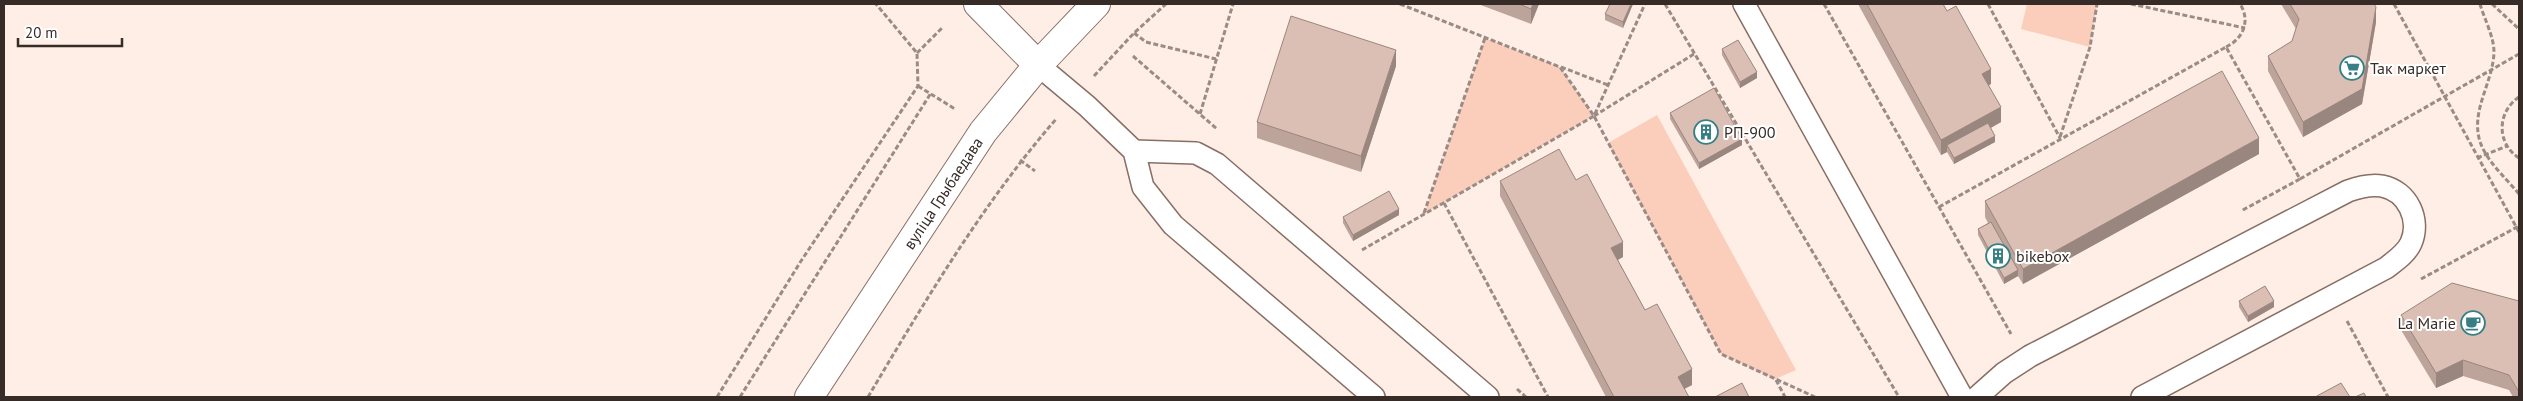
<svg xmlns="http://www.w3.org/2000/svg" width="2523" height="401" font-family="'PT Sans',sans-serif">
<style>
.green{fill:#facebb}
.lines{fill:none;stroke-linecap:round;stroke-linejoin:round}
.lane-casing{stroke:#886f65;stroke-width:24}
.street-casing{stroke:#886f65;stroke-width:30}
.path{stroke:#998b85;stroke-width:3;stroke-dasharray:5 2.5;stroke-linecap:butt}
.lane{stroke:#fff;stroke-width:21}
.street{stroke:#fff;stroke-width:28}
.wall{fill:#bca49b}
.shaded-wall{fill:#99867e}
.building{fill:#dbbfb4;stroke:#99867e}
.labels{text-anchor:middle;stroke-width:4;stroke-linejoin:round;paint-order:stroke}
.poi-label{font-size:16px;fill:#362b27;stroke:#fff;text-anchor:start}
.street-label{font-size:16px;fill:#362b27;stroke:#fff}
</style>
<rect width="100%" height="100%" fill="#ffeee6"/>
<g class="green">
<polygon points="2027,4 2097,4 2090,47 2021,29"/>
<polygon points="1485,38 1560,67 1594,116 1424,214"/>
<polygon points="1657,115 1796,370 1775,379 1721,354 1608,143"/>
</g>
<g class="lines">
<g class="lane-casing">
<g id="lane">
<polyline points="1744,4 1962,397"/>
<polyline points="1038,65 1087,106 1134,151 1143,187 1173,225 1374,397"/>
<polyline points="1134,151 1196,153 1217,164 1488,397"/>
<path d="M1977 397 2004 373 2030 356 2348 191C2359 187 2370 184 2382 186 2408 191 2421 220 2411 243 2406 254 2395 261 2386 268L2142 397"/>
</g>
</g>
<g class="street-casing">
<g id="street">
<polyline points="978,4 1038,65"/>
<path id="s1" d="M809 397 983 132 1038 65 1096 4"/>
</g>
</g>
<g class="path">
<polyline points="1400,4 1560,67 1594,116 1721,354 1815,397"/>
<polyline points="1665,4 1899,397"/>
<polyline points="1824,4 2011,334"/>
<polyline points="1988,4 2060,138"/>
<polyline points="2131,4 2245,28"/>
<polyline points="2394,4 2519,232"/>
<path d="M2480 4C2484 18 2494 37 2494 52 2493 82 2472 108 2479 138 2484 159 2506 178 2519 194"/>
<polyline points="2492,4 2519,29"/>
<polyline points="1134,33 1146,42 1216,59"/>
<path d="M2226 47C2243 39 2251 21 2240 4"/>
<polyline points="917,53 942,28"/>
<polyline points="1133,56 1217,129"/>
<polyline points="1561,67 1608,85"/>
<polyline points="1094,76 1134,33 1166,4"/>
<polyline points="918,86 955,109"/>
<path d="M2519 97C2497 112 2496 143 2519 158"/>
<polyline points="1200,114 1233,4"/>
<polyline points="1594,116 1694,54"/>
<polyline points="2060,137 2090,47 2097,4"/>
<polyline points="2477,158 2507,146"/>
<polyline points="1020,160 1035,171"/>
<polyline points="2300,179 2519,54"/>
<polyline points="1444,203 1548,397"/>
<polyline points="1939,207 2226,47 2300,179 2241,211"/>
<polyline points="1424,213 1485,38"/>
<polyline points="1362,250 1594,116 1645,4"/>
<polyline points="2421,279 2519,226"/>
<polyline points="2347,321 2388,397"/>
<polyline points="1776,380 1785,397"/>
<polyline points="1517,389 1526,397"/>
<polyline points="717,397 801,261 918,86 917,53 876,4"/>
<polyline points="740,397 931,93"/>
<path d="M868 397C925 301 983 203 1057 118"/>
</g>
<use href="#lane" class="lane"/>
<use href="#street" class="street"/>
</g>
<g class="wall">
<polygon points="1478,4 1539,4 1531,24"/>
<polygon points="1633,4 1623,28 1605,20 1605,14"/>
<polygon points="1858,4 1943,4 1991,84 1989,85 2001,122 1991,128 1995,142 1954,164 1947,152 1941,155"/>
<polygon points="2281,4 2374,4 2376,22 2362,104 2303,137 2268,71 2268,56 2292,41 2296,29"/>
<polygon points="1722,49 1757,78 1740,88 1722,55"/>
<polygon points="1396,66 1361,172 1257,138 1257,122"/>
<polygon points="1670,113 1742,145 1699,169 1670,119"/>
<polygon points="2259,154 2023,284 2018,276 2004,284 1978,235 1978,229 1988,223 1985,217 1985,201"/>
<polygon points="1576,180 1623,257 1618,260 1645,310 1692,385 1684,389 1689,397 1606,397 1500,196 1500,181"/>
<polygon points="1399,215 1353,241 1343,223 1343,217"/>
<polygon points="2239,301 2274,307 2248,322 2239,307"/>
<polygon points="2519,301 2519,397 2513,397 2509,390 2463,376 2436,388 2401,330 2401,315"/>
</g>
<g class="shaded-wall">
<polygon points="1533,4 1539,4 1531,24 1531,9"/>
<polygon points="1631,4 1633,4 1623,28 1623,22"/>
<polygon points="2376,7 2376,22 2362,104 2303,137 2303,122"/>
<polygon points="1396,50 1396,66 1361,172 1361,156"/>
<polygon points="1991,69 1991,84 1982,89 1982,74"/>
<polygon points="1757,72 1757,78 1740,88 1740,82"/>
<polygon points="2001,107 2001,122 1950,150 1947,145 1947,152 1941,155 1941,140"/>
<polygon points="1995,136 1995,142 1954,164 1954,158"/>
<polygon points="2259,138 2259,154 2023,284 2023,269"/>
<polygon points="1742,139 1742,145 1699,169 1699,163"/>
<polygon points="1399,209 1399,215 1353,241 1353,235"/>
<polygon points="1623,242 1623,257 1611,263 1611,248"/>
<polygon points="2018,270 2018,276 2004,284 2004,278"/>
<polygon points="2274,301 2274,307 2248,322 2248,316"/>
<polygon points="2463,360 2463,376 2436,388 2436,373"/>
<polygon points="1692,369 1692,385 1678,392 1678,377"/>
</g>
<g class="building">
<polygon points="1519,4 1533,4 1531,9"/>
<polygon points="1610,4 1631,4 1623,22 1605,14"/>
<polygon points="1867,4 1943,4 1947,11 1956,6 1991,69 1982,74 2001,107 1941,140"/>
<polygon points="2290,4 2374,4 2376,7 2362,89 2303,122 2268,56 2292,41 2299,19"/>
<polygon points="1291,16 1396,50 1361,156 1257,122"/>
<polygon points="1738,40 1757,72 1740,82 1722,49"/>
<polygon points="2222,71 2259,138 2023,269 1985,201"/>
<polygon points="1714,88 1742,139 1699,163 1670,113"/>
<polygon points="1988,123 1995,136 1954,158 1947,145"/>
<polygon points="1559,149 1576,180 1587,174 1623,242 1611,248 1645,310 1657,304 1692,369 1678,377 1689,397 1614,397 1500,181"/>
<polygon points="1389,191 1399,209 1353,235 1343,217"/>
<polygon points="1991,222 2018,270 2004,278 1978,229"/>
<polygon points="2452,283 2519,301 2519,392 2509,375 2463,360 2436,373 2401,315"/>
<polygon points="2265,286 2274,301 2248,316 2239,301"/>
<polygon points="1742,383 1749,397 1715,397"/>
<polygon points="2341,383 2350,397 2315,397"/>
<polygon points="2364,393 2366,397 2355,397"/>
</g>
<defs>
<g id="supermarket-ring" transform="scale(1.25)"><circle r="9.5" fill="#fff" stroke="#377f85" stroke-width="1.5"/><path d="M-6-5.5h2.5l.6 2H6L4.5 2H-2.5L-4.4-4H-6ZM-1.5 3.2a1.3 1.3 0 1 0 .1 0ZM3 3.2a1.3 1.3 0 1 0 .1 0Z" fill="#377f85"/></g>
<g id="building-ring" transform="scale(1.25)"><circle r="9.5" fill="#fff" stroke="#377f85" stroke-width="1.5"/><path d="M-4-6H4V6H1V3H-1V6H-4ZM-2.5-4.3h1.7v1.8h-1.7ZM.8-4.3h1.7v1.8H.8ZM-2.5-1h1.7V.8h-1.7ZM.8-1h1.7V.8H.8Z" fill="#377f85"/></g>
<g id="cafe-ring" transform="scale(1.25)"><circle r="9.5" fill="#fff" stroke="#377f85" stroke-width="1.5"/><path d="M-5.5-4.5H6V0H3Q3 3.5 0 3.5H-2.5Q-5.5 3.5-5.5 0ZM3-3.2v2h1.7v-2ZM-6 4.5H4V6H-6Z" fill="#377f85"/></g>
</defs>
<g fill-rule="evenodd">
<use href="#supermarket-ring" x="2352" y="68"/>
<use href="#building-ring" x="1706" y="132"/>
<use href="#building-ring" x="1998" y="256"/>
<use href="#cafe-ring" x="2473" y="323"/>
</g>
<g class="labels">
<g class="poi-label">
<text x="2370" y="74">Так маркет</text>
<text x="1724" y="138">РП-900</text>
<text x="2016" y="262">bikebox</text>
<text x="2456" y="329" text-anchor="end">La Marie</text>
</g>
<g class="street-label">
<text dy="6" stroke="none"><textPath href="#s1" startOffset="244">вуліца Грыбаедава</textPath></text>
</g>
</g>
<rect width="2523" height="401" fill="none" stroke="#362b27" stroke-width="10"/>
<path d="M18 38v8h104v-8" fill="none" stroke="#362b27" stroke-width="2.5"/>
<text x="25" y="38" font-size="15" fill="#362b27" stroke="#ffffff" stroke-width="4" paint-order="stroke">20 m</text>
</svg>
